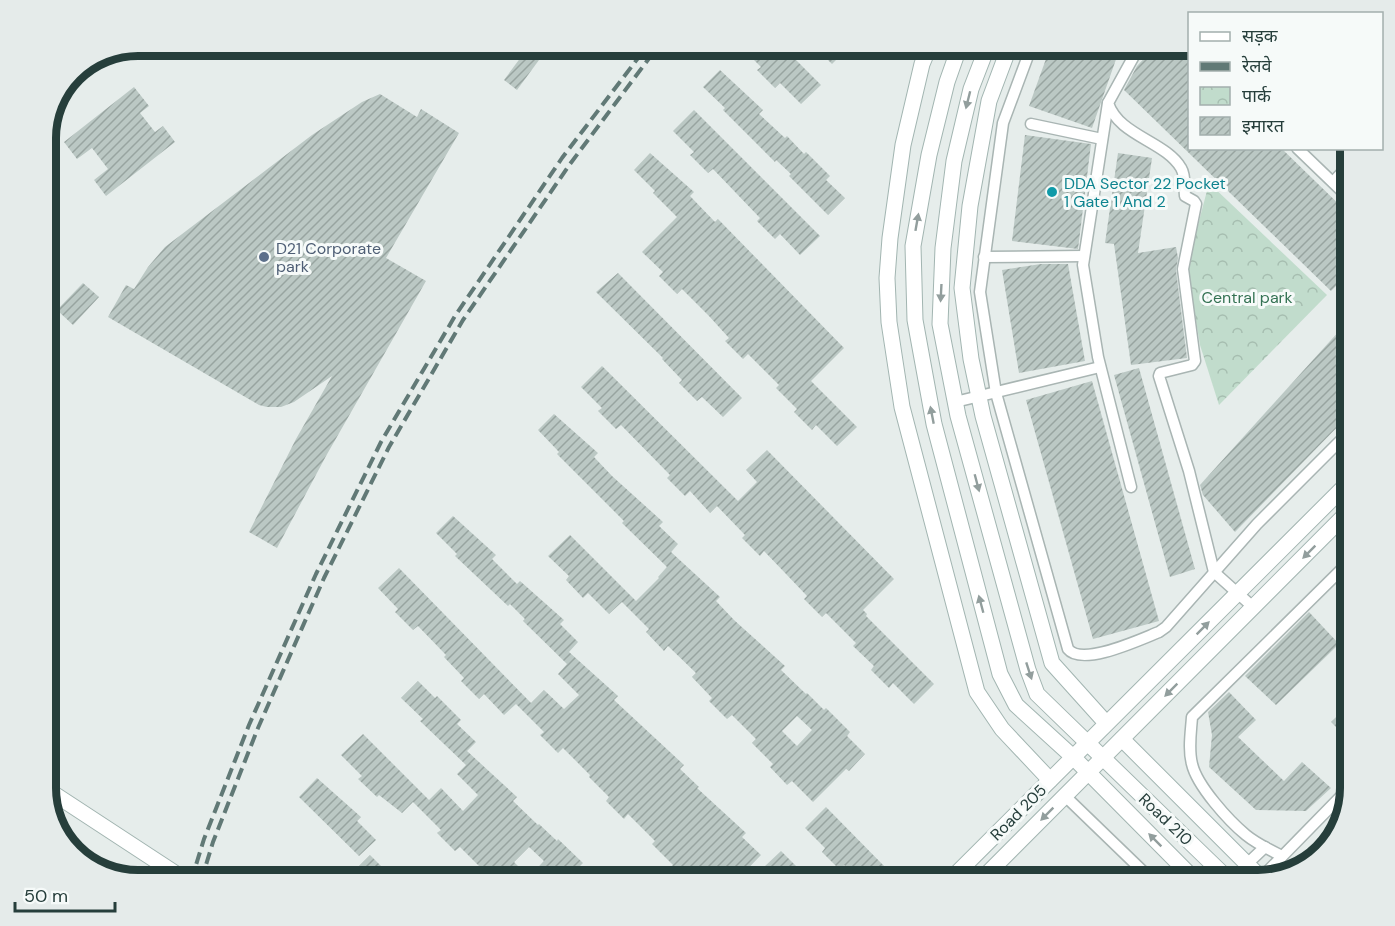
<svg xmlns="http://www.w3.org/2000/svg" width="1395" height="926" font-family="'DM Sans','Noto Sans Devanagari',sans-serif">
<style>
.park{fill:url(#park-crowns)}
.building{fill:url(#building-hatch);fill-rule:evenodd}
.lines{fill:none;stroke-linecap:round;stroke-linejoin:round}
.street-casing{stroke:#a9b5b3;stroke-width:13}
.secondary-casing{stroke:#a2b5b1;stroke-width:17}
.street{stroke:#fff;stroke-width:10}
.secondary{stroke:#fff;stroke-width:15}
.rail{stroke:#617976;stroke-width:4;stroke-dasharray:12 6;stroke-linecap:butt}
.oneway{fill:#929e9d}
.culture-dot{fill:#0f9aa8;stroke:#f6faf9;stroke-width:2}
.service-dot{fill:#5c6f8a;stroke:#f6faf9;stroke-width:2}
.labels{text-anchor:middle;stroke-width:6;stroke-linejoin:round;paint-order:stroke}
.culture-label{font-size:16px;fill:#0d838f;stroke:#f6faf9;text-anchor:start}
.service-label{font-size:16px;fill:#4e5e75;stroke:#f6faf9;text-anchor:start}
.park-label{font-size:16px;fill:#347253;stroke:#f6faf9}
.street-label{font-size:16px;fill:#263e3b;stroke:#f6faf9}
.rim{fill:none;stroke:#263e3b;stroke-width:8}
</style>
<defs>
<pattern id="park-crowns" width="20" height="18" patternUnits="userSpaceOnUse" patternTransform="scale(1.5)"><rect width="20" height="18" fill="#c1dccc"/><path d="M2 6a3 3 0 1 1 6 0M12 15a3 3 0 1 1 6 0" fill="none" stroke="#a6beb0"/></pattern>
<pattern id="building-hatch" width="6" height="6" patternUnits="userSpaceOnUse" patternTransform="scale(1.5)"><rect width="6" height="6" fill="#bbc8c4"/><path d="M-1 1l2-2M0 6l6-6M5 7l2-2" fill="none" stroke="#98a4a0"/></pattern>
</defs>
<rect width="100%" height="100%" fill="#e6edeb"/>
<polygon class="park" points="1209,183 1327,295 1219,405 1200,345 1187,267"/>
<g class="building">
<polygon points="530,45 550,45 517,90 504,80"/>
<polygon points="739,45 781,45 821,85 801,104 780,83 775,88 757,70 761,67"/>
<polygon points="813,45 851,45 832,64"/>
<polygon points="1051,45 1121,45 1092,128 1029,106"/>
<polygon points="1157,45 1174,45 1190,60 1190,148 1281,148 1350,215 1350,272 1331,291 1124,90 1137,66"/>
<polygon points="720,70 763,110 759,114 785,138 787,136 804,154 806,152 830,176 826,180 845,198 828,215 789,176 791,174 776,160 775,162 723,110 725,108 703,87"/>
<polygon points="134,87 149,106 140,113 155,132 163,126 175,142 106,196 94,180 108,169 92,148 77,159 64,142"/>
<polygon points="380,94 417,117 421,109 459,133 386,258 426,281 326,456 277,548 249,532 296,439 332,376 294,402 281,407 267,407 259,405 108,317 126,285 134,289 148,267 165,247 312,135 362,102"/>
<polygon points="694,110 820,236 800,255 780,234 775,239 757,221 760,218 713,169 708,173 690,155 694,152 673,131"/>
<polygon points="1025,135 1091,144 1078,249 1012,241"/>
<polygon points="650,153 694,192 690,196 715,222 718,219 844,348 811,381 857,427 837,446 816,425 812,430 794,412 797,409 776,388 779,385 748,354 743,359 725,341 729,338 709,316 682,289 677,294 659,276 663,272 642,252 677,217 653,193 655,191 634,170"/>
<polygon points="1118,153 1152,158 1138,253 1176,247 1178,258 1176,270 1187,358 1131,365 1114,244 1105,243"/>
<polygon points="1041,264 1068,264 1085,361 1019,373 1002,270"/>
<polygon points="618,273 742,398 723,417 702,397 697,401 679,383 682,380 662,359 663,358 596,292"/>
<polygon points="83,283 99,297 73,325 57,310"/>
<polygon points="1350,319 1350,414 1235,532 1203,495 1200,485"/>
<polygon points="602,366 738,501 757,482 746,470 767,450 894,579 863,610 867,614 866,616 934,684 914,704 893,683 889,688 871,670 874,666 853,646 856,643 826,613 822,617 804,599 807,596 787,575 764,551 760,556 742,538 745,535 717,506 710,513 690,491 685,496 667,478 670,475 621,425 616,429 598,411 602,408 581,387"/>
<polygon points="1139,368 1195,569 1170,577 1114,375"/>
<polygon points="1092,381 1159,621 1093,639 1026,400"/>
<path d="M554 414 598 453 594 457 612 476 663 522 659 526 678 544 671 552 720 597 716 601 734 620 785 666 781 670 806 694 807 693 824 710 826 708 850 732 847 736 865 754 849 771 846 769 813 802 792 781 787 785 770 767 773 764 752 743 756 739 732 715 727 719 709 701 712 698 692 677 696 673 668 646 664 651 646 632 649 629 622 602 609 614 588 593 583 598 566 580 569 576 548 556 570 535 636 601 659 578 658 577 667 567 622 523 624 521 557 454 559 452 538 430ZM797 716 812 730 797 746 782 731Z"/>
<polygon points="453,516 496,555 492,559 517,584 520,581 564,620 560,624 578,642 569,652 618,696 614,700 684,765 680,769 699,787 697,788 746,833 742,837 761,855 736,881 682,881 669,868 673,865 652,844 655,841 628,814 624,819 606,801 609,797 589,777 590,775 563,748 558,753 540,735 544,732 516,704 504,715 484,694 479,699 461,681 464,678 444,657 446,655 418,626 413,630 395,612 398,609 378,588 399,568 531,703 544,690 564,709 579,695 558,674 567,664 523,621 525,619 510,604 508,606 455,556 457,554 436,533"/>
<polygon points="1309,612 1339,644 1276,705 1245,676"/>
<path d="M418 681 435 698 437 696 461 720 457 724 476 742 467 751 517 797 513 801 538 825 539 824 557 841 558 839 583 863 579 867 593 881H482L488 875 460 847 455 851 437 833 441 830 413 802 402 813 379 795 377 797 358 779 362 776 341 755 363 734 429 800 441 788 463 811 478 795 457 774 466 765 420 721 423 719 401 698ZM529 847 544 861 529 877 514 862Z"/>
<polygon points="1229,692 1256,720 1238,737 1284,781 1302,762 1331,788 1306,811 1256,810 1209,767 1212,735 1208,712"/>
<polygon points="1350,704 1350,741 1331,722"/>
<polygon points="317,778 361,817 357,821 376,840 359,856 299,797"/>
<polygon points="826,807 885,867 870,881 860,881 844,865 840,870 822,852 825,848 805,828"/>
<polygon points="781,851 798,868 800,866 815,881 778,881 764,867"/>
<polygon points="370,855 396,881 358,881 351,874"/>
</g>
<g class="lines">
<g class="street-casing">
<g id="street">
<path d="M1032 45 1003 123 980 292 996 393 1068 649C1082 667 1141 639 1159 632L1166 627 1257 524 1350 431"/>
<path d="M1140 45 1108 103C1119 136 1165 141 1181 168 1186 176 1184 187 1185 196L1194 201 1196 204 1183 269 1195 361 1192 365 1160 373 1159 376 1189 471 1214 572 1253 607"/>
<polyline points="1108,103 1083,265 1098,357 1131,487"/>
<polyline points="1031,124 1102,139"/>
<polyline points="1297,148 1350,199"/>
<polyline points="1333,182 1350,164"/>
<polyline points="984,257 1084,256"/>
<polyline points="955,402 1100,367"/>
<polyline points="1065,796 1153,881"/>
<path d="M1282 856C1270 850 1257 844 1246 835 1229 821 1197 786 1192 764 1188 749 1191 732 1192 717L1350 561"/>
<polyline points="1247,864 1265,847"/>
<polyline points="1261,878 1350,787"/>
</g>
</g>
<g class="secondary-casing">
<g id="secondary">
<polyline points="930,45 922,64 903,145 890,238 887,278 889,322 902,407 977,692 1002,729 1050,780"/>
<polyline points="960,45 947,82 929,155 913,246 915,320 934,424 1000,674 1016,705 1073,757 1196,881"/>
<polyline points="988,45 971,89 954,161 943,248 940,324 958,416 1028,670 1037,694 1230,881"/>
<polyline points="1010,45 989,101 970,206 962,288 971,359 983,416 1052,663 1106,723"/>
<polyline points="1122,739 1263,880"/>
<polyline points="45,788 187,881"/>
<polyline points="949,881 1350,481"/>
<polyline points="980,881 1350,510"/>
</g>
</g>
<use href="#street" class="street"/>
<use href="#secondary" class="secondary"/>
<g class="rail">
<polyline points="191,881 204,839 249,725 316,574 381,442 455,316 562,158 648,45"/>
<polyline points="201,881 213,842 258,728 324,578 389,447 463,320 570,164 659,45"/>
</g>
</g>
<defs><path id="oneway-solid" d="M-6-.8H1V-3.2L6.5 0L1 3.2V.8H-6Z" transform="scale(1.5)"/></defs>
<g class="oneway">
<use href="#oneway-solid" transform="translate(968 100) rotate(104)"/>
<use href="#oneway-solid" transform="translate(917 222) rotate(-80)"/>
<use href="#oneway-solid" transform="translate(941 293) rotate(93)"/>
<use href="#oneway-solid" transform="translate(932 415) rotate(-101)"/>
<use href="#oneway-solid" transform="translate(977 483) rotate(75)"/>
<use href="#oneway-solid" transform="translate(1309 552) rotate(135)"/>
<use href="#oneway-solid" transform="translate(981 604) rotate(-105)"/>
<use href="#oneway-solid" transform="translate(1203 628) rotate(-45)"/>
<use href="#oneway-solid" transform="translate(1029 671) rotate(72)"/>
<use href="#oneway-solid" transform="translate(1171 690) rotate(135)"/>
<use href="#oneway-solid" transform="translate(1047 814) rotate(135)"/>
<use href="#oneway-solid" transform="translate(1155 840) rotate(-135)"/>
</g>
<circle class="culture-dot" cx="1052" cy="192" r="6"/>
<circle class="service-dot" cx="264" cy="257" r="6"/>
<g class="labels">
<g class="culture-label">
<text x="1064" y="189">DDA Sector 22 Pocket<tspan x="1064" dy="18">1 Gate 1 And 2</tspan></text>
</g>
<g class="service-label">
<text x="276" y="254">D21 Corporate<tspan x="276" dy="18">park</tspan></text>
</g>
<g class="park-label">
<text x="1247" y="303">Central park</text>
</g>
<g class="street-label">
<text transform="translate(1018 812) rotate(-45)" y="6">Road 205</text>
<text transform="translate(1166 819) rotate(44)" y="6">Road 210</text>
</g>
</g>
<path d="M0 0H1395V926H0ZM138 56H1258A82 82 0 0 1 1340 138V788A82 82 0 0 1 1258 870H138A82 82 0 0 1 56 788V138A82 82 0 0 1 138 56Z" fill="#e5ebea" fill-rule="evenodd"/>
<path class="rim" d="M138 56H1258A82 82 0 0 1 1340 138V788A82 82 0 0 1 1258 870H138A82 82 0 0 1 56 788V138A82 82 0 0 1 138 56Z"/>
<rect x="1188" y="12" width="195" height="138" fill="#f6faf9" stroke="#a3afad" stroke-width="1.5"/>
<rect x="1200" y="32" width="30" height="9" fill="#ffffff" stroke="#a3afad" stroke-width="1.5"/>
<text x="1242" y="42" font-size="18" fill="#263e3b">सड़क</text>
<rect x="1200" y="62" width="30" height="9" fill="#617976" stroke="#a3afad" stroke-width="1.5"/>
<text x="1242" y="72" font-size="18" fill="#263e3b">रेलवे</text>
<rect x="1200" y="87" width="30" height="18" fill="url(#park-crowns)" stroke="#a3afad" stroke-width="1.5"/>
<text x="1242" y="102" font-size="18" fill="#263e3b">पार्क</text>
<rect x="1200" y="117" width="30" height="18" fill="url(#building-hatch)" stroke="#a3afad" stroke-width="1.5"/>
<text x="1242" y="132" font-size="18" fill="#263e3b">इमारत</text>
<path d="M15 902v9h100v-9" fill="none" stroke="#263e3b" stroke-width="3"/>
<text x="24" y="902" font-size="18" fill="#263e3b" stroke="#f6faf9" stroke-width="4.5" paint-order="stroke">50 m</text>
</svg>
